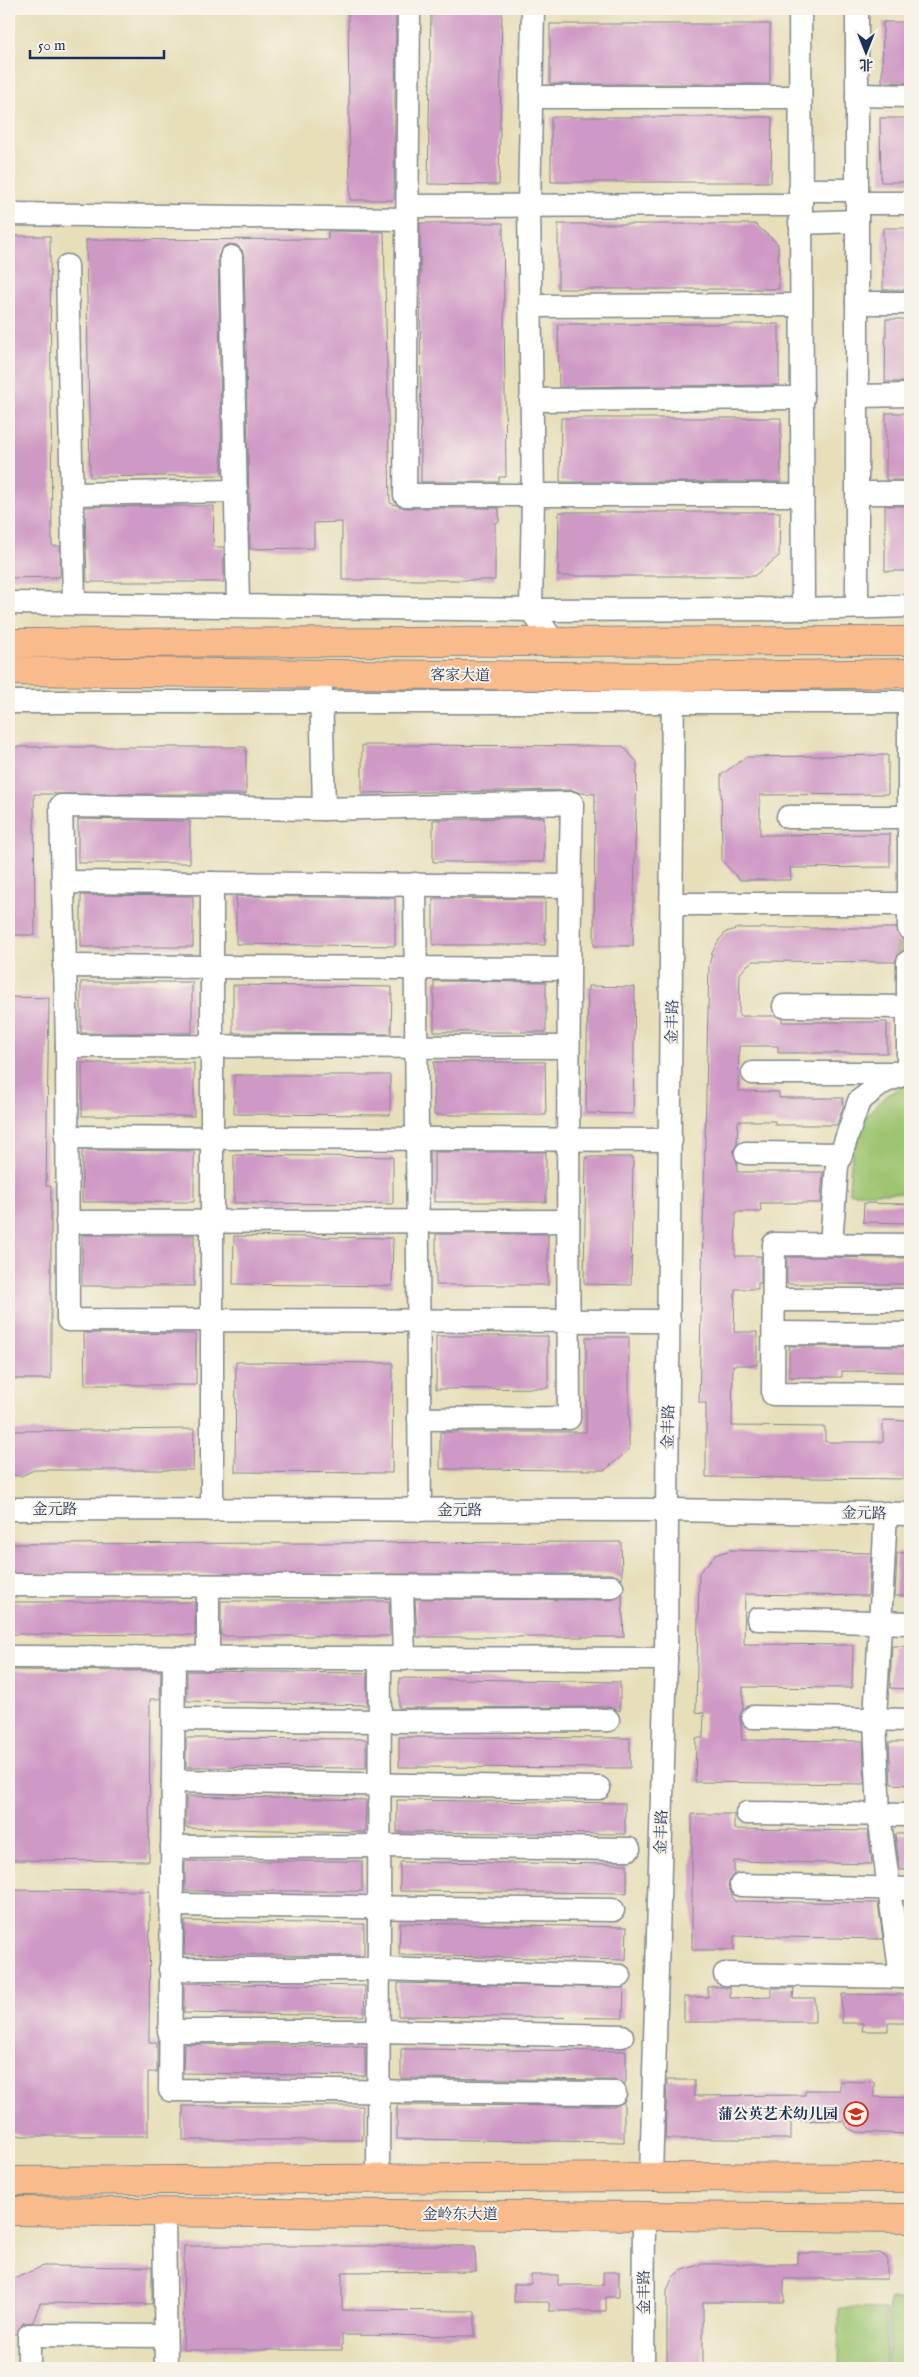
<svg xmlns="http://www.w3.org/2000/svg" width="919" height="2377" font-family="'IM FELL English','Noto Serif SC',serif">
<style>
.green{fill:#9dc46f;stroke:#5c7a66}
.building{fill:#cf99c5}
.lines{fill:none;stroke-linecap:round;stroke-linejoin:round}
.minor-tunnel{stroke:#bebca8;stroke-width:22;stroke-dasharray:22 11;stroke-linecap:butt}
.minor-casing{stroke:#81878c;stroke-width:25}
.major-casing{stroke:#81878c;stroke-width:30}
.minor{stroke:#fff;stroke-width:22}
.major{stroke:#fabb8c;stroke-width:28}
.labels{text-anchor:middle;stroke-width:4;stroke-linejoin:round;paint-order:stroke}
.street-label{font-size:15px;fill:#1b2f5e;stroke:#f7f3e8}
.poi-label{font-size:15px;font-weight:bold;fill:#1b2f5e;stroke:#f7f3e8;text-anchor:end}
</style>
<rect width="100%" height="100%" fill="#f7f3e8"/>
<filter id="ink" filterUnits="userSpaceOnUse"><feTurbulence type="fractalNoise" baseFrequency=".02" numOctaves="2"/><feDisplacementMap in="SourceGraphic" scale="10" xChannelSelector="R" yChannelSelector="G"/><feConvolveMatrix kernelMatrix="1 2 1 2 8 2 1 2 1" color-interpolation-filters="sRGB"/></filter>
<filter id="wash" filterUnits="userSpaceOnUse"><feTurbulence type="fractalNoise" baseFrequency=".0096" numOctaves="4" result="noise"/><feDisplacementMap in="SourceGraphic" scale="20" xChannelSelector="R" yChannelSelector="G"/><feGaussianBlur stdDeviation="1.12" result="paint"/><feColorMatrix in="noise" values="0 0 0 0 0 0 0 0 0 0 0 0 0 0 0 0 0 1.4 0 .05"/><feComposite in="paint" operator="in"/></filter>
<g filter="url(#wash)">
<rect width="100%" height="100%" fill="#e7dfba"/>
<g class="green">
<path d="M905 1084 910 1086V1193H849C851 1141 856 1111 905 1084Z"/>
<polygon points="889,2300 910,2300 910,2368 888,2368"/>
<polygon points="839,2308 886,2309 886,2368 838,2368"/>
</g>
<g id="blocks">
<g class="building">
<polygon points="348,9 396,9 394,200 350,200"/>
<polygon points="431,9 502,9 499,185 428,184"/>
<polygon points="883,22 910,22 910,83 882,82"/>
<rect x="550" y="24" width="220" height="60"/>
<polygon points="551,117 772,117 771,182 551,182"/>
<polygon points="880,118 910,118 910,182 881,182"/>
<polygon points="420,223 503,223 506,477 499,477 499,482 421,482"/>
<polygon points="558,224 755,224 778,244 779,289 558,289"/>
<rect x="883" y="228" width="27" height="62"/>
<polygon points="328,231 384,232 390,503 405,508 499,508 499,522 495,522 495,580 342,580 342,522 314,523 314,548 250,549 244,257 242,250 237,245 230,244 224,246 218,257 222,475 90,477 86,240 328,239"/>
<polygon points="9,236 50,236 52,546 60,546 60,577 9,578"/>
<polygon points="886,319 910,319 910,382 885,382"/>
<polygon points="558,324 779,324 779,385 559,387"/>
<rect x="886" y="413" width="24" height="67"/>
<polygon points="561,418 781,418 781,482 560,482"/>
<polygon points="159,506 214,506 213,547 224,547 224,582 87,582 85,507"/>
<rect x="885" y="506" width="25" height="65"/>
<polygon points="559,512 780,512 779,556 754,576 558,576"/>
<polygon points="362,745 623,746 637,762 633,946 594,946 595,794 580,793 572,790 362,793"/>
<polygon points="16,747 246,747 246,794 34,794 35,935 9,935 9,753"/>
<polygon points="888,755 888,794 760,795 760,835 890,834 890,867 790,868 791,880 740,880 722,861 721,775 746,757"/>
<polygon points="544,817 544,862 433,862 433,820"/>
<polygon points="78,819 190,821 190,863 78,863"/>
<polygon points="81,895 193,896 193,947 81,947"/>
<polygon points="236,896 395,898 395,946 236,944"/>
<polygon points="433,898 545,899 545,945 433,945"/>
<polygon points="739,928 896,928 902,939 910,941 910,949 901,951 895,962 754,961 747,965 740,974 739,1016 776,1016 782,1019 782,1022 887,1022 887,1053 778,1053 778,1046 739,1046 738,1091 779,1092 779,1098 843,1098 843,1107 837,1125 775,1125 775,1121 738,1121 737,1144 733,1152 737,1162 737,1172 823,1172 821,1203 760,1203 761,1212 736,1212 735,1256 761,1256 761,1283 758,1283 758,1289 735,1289 734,1332 757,1332 757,1365 733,1365 732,1426 825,1427 825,1442 883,1442 883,1420 910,1421 910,1479 706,1477 706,1403 699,1403 709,966 712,953 719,940 726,932"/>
<polygon points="434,981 546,982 546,1032 434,1032"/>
<rect x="81" y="982" width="111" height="51"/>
<polygon points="233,985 392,987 391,1034 233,1033"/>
<polygon points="588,986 635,987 633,1114 586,1113"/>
<polygon points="9,997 49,998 46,1186 51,1186 51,1379 9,1379"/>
<polygon points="434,1062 545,1062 546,1115 434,1115"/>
<rect x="82" y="1063" width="112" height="53"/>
<polygon points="234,1075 390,1075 390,1115 234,1114"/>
<polygon points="82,1150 194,1151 194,1202 82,1202"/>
<rect x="434" y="1152" width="112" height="50"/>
<polygon points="234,1155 393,1157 393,1204 234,1203"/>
<polygon points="586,1157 633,1157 631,1285 584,1284"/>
<polygon points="864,1203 910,1204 910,1223 863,1222"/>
<rect x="436" y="1234" width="112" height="51"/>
<rect x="82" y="1235" width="112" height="51"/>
<polygon points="234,1236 393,1238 392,1286 233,1284"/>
<polygon points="787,1257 910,1258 910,1284 787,1284"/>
<polygon points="84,1333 196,1334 196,1385 85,1385"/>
<polygon points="436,1336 548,1336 548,1388 436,1389"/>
<polygon points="586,1337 629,1337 629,1450 605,1470 440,1469 440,1432 586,1432"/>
<polygon points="789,1346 910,1347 910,1372 842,1371 842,1377 789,1377"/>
<polygon points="236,1362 393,1363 392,1473 235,1472"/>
<polygon points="194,1429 193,1470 34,1470 21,1476 9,1475 9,1431"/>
<polygon points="621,1542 622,1579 612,1574 9,1574 9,1544"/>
<polygon points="730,1550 871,1553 868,1596 745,1594 744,1644 853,1645 852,1688 743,1687 743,1709 740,1716 742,1740 863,1741 865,1784 695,1782 696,1738 703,1738 704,1713 696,1712 699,1573 715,1555"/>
<polygon points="897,1553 910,1553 910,1596 895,1596"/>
<polygon points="622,1595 624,1637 417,1637 415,1599 612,1600"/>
<polygon points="221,1601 389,1601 390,1636 221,1636"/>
<polygon points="9,1602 195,1602 195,1635 9,1634"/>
<polygon points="892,1646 910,1646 910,1689 890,1688"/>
<polygon points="9,1670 161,1671 160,1699 150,1699 149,1861 9,1860"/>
<polygon points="187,1671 367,1673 367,1705 187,1701"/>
<polygon points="399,1678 620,1682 620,1711 608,1707 399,1708"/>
<polygon points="399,1737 630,1738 630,1768 399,1767"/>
<polygon points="186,1738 366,1739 366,1768 186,1767"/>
<polygon points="889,1742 910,1742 910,1785 891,1784"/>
<polygon points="186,1796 366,1800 365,1832 186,1828"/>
<polygon points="397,1800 625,1803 625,1834 397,1832"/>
<polygon points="692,1814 734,1814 734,1829 868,1831 872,1864 734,1861 734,1874 730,1879 728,1885 734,1901 878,1903 883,1939 734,1936 734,1950 692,1950"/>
<polygon points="895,1834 910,1834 910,1870 900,1870"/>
<rect x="185" y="1861" width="177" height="30"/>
<polygon points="400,1862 627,1864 627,1893 400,1891"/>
<polygon points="9,1890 150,1891 149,2042 157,2042 157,2072 148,2072 148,2136 22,2136 9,2132"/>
<polygon points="905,1909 910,1909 910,1940 909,1940"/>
<polygon points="185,1921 364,1924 364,1956 184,1954"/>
<polygon points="400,1923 627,1927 626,1960 399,1955"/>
<polygon points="184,1983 365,1986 364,2016 184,2013"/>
<polygon points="398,1983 624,1988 623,2018 398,2016"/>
<polygon points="708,1987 730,1987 730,1998 771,1997 771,1988 794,1988 793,1998 815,1998 815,2022 684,2022 684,1997 708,1997"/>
<polygon points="842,1994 905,1995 905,2023 888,2023 888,2031 862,2031 863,2023 842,2023"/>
<polygon points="184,2044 365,2046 365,2076 183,2073"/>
<polygon points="401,2049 626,2051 626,2081 624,2084 615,2080 401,2078"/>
<polygon points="667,2080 694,2080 694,2096 805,2095 805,2090 840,2090 840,2081 874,2082 874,2097 910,2098 910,2134 856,2132 848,2128 844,2121 791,2120 791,2139 665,2139"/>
<polygon points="624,2102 624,2142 397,2139 397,2105 615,2106"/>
<rect x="183" y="2106" width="180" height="34"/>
<polygon points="184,2246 475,2246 476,2271 342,2272 342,2310 475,2311 475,2336 342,2335 342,2350 183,2350"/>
<polygon points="797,2253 880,2253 887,2258 887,2279 784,2279 784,2302 703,2302 703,2368 667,2368 667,2290 673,2277 680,2271 702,2264 797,2264"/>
<polygon points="43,2266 152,2267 152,2304 40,2303 33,2322 23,2323 16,2334 9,2334 9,2281"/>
<polygon points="603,2272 619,2272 619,2297 606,2297 606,2311 549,2311 549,2302 514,2302 514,2284 531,2284 531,2275 558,2275 558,2285 603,2285"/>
</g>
</g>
</g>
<g filter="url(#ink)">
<use href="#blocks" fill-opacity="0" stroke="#81878c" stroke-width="1"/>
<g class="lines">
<polyline class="minor-tunnel" points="908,962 909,928"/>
<g class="minor-casing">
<g id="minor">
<polyline points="409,9 405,495 802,495"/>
<polyline points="533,9 529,206 533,496 531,610 555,643"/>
<polyline points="800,9 803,609"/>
<polyline points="857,95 910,96"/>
<polyline points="531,97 799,97"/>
<polyline points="800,190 857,190"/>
<polyline points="857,203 910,203"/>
<polyline points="408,206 800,205"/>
<polyline points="9,214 407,219"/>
<polyline points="800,223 857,221"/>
<polyline points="231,257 238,605"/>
<polyline points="67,266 74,604"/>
<polyline points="857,303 910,303"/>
<polyline points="530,306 801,305"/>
<polyline points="857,396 910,395"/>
<polyline points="531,400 803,398"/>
<polyline points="857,493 910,493"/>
<polyline points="72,494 236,491"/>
<polyline points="9,603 531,610 803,609 910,606"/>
<polyline points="857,606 857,9"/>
<polyline points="321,687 324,809"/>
<polyline points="9,702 910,702"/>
<polyline points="788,817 910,817"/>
<polyline points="63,882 570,886"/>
<polyline points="415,884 420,1510"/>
<polyline points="673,904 910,904"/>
<polyline points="909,928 909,702"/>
<polyline points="908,962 908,1073 910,1074"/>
<polyline points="64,966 568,969"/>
<polyline points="784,1006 910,1007"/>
<polyline points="67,1046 567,1047"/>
<polyline points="753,1073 899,1073"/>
<polyline points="66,1137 671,1140"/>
<polyline points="746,1153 841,1154"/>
<polyline points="67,1222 568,1221"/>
<polyline points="831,1244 837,1166 859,1101 884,1082 908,1073"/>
<polyline points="910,1245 774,1244 773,1394 910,1395"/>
<polyline points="774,1300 910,1300"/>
<polyline points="774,1333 910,1334"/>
<path d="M419 1419 569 1418C568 1213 567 1008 572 803L324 809 61 806 67 1046 68 1320C269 1321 469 1321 669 1321"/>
<polyline points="9,1509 667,1510 910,1514"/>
<polyline points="212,1510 212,883"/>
<polyline points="886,1513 875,1719 879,1815 901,1977"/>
<polyline points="15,1585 612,1587"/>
<polyline points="208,1586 208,1659"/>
<polyline points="758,1619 910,1623"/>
<polyline points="9,1657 666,1659"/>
<polyline points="174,1659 170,2090 615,2093"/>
<polyline points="753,1717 910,1720"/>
<polyline points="174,1719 379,1721 608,1720"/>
<polyline points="173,1781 599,1788"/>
<polyline points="747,1813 910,1815"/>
<polyline points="172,1847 379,1846 629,1849"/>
<polyline points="741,1885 910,1889"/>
<polyline points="171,1905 613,1910"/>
<polyline points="170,1969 379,1969 620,1976"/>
<polyline points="725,1974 910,1977"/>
<polyline points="169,2031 379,2031 622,2036"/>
<polyline points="651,2177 666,1659 673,677"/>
<polyline points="378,2180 380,1659 404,1659 402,1588"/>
<polyline points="164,2212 166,2368"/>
<polyline points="29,2368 29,2335 165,2336"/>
<polyline points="643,2368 644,2215"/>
</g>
</g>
<g class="major-casing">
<g id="major">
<polyline points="9,643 910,641"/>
<polyline points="9,671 673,677 910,673"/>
<polyline points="9,2181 651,2177 910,2178"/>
<polyline points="9,2211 910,2218"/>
</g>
</g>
<use href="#minor" class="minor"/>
<use href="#major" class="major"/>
</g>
</g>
<defs>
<g id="school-ring" transform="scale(1.25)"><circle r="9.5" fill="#f7f3e8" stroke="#c8321e" stroke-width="1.5"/><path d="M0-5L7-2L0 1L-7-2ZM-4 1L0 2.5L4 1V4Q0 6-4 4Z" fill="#c8321e"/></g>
</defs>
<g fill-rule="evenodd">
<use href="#school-ring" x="856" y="2114"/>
</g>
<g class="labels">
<g class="street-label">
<text transform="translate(460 675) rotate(1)" y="5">客家大道</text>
<text transform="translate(672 1022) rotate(-89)" y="5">金丰路</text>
<text transform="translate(668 1427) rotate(-89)" y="5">金丰路</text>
<text x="55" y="1514">金元路</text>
<text x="460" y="1515">金元路</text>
<text transform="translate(864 1513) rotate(1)" y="5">金元路</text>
<text transform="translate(661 1832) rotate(-88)" y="5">金丰路</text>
<text x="460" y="2219">金岭东大道</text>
<text transform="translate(644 2292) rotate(-90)" y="5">金丰路</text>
</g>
<g class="poi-label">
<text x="838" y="2119">蒲公英艺术幼儿园</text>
</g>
</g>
<rect width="919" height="2377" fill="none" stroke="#f7f3e8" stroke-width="30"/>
<g transform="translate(866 52) rotate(180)" stroke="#f7f3e8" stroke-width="4" paint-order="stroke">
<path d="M0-4L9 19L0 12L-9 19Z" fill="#1b2f5e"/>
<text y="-8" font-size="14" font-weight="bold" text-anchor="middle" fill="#1b2f5e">北</text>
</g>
<path d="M30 50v8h134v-8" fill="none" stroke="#1b2f5e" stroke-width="2.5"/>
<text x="38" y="50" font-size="15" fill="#1b2f5e" stroke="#f7f3e8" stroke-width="4" paint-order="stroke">50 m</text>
</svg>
